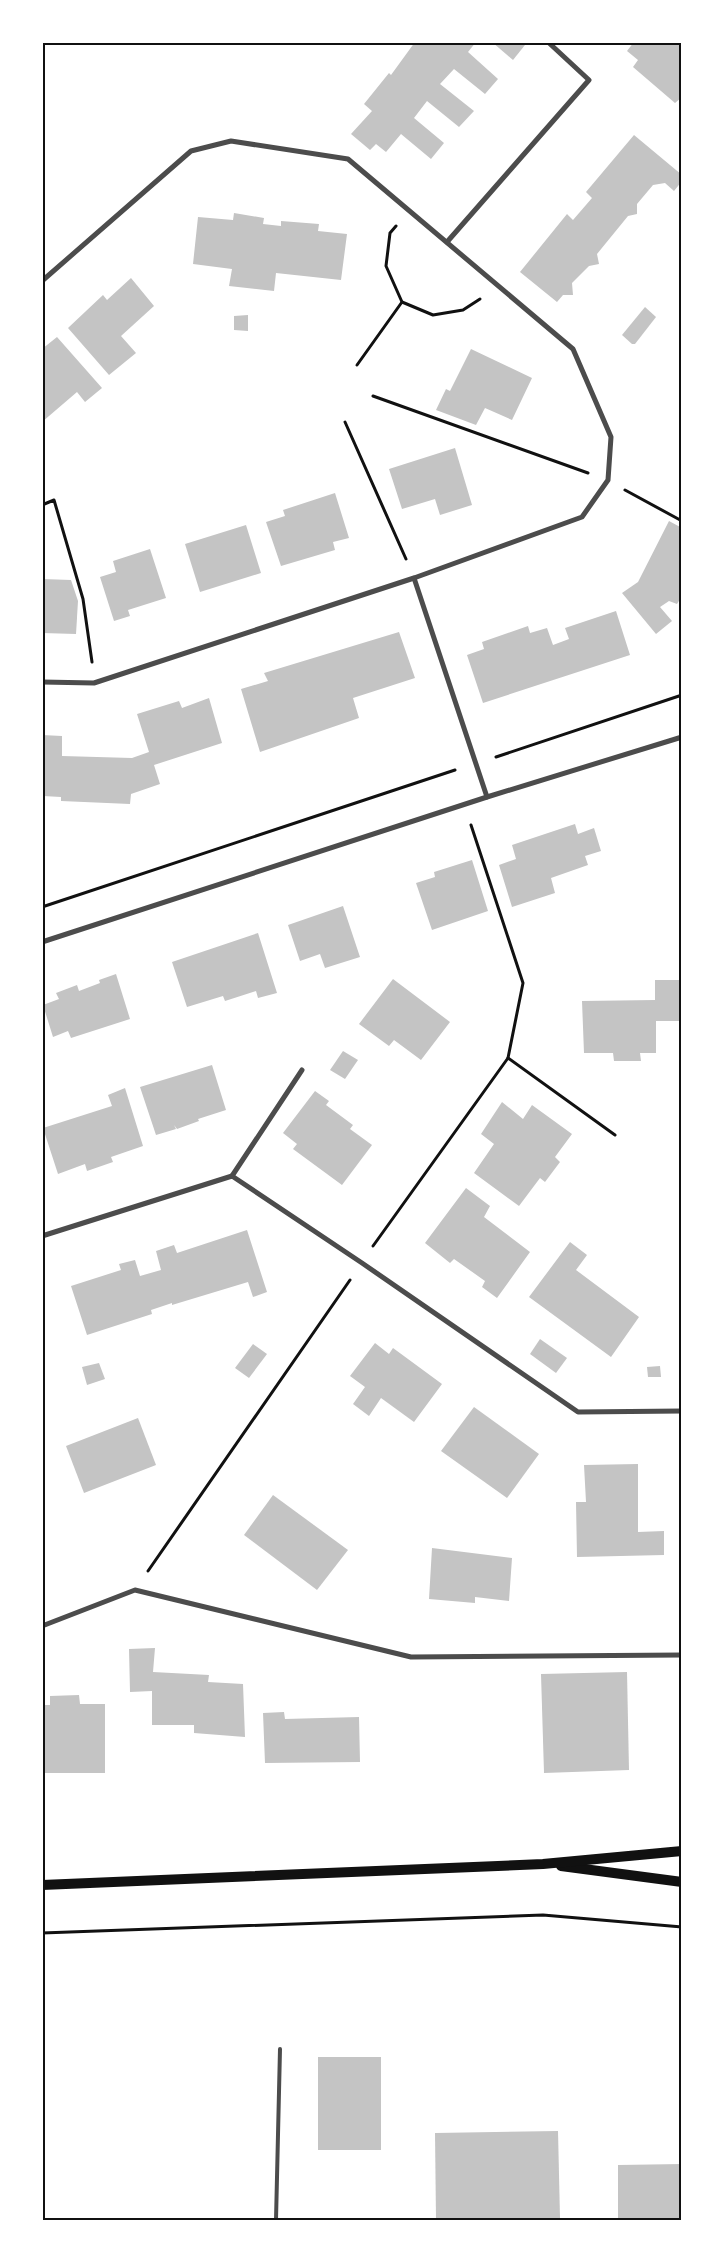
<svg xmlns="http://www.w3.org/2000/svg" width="724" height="2263" font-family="Inter,sans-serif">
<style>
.building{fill:#c4c4c4}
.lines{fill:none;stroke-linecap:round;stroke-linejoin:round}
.path{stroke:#111;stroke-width:3}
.service{stroke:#4c4c4c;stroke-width:4}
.minor{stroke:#4c4c4c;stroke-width:5}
.secondary{stroke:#111;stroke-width:10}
.neatline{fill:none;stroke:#111;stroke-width:2}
</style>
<rect width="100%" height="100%" fill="#fff"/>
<g class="building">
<polygon points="415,42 476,42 468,52 498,79 485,94 454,69 440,84 474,111 459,127 427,101 414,118 444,143 431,159 401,134 386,152 376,144 370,150 351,134 372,111 364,104 389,73 391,75"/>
<polygon points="492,42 522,42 525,45 513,60"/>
<polygon points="634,42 682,42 682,97 675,103 633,67 638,60 627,51"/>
<polygon points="634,135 682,175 682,181 674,191 665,183 653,185 637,204 637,214 628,216 597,254 599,264 589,266 572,283 573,295 563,295 557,302 520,272 567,214 573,220 592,198 586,192"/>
<polygon points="234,213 264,218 263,224 281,226 281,221 319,224 318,231 347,234 341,280 276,273 274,291 229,286 232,269 193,264 198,217 233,220"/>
<polygon points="131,278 154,306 121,336 136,353 109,375 68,328 103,295 107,300"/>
<polygon points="645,307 656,317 635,344 632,344 622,335"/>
<polygon points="248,315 248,331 234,330 234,316"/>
<polygon points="57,337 102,388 85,402 77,392 42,422 42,361 45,358 42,349"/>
<polygon points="471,349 532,378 512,420 485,408 476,425 436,410 446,389 450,391"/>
<polygon points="455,448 472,505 440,515 435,499 402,509 389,469"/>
<polygon points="335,493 349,538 333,542 335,550 281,566 266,522 285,516 283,510"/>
<polygon points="669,521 682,528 682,596 677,604 669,601 660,607 672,621 656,634 622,593 638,582"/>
<polygon points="246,525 261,573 200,592 185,544"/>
<polygon points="150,549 166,598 128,610 130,616 114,621 100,577 116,572 113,561"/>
<polygon points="42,579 71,580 78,601 76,634 42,633"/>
<polygon points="616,611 630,655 483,703 467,655 484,649 482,642 528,626 530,633 547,628 553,645 569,639 565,628"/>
<polygon points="399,632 415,678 353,698 359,718 260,752 241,689 268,681 264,673"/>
<polygon points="209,698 222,743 154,765 160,784 131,794 130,804 61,801 61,797 43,796 42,735 62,736 62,756 132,758 149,752 137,714 179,701 182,708"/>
<polygon points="575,824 578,834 594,828 601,851 585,856 588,865 551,878 555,893 512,907 499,865 516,859 512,845"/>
<polygon points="472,860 488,911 432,930 416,883 435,877 434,872"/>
<polygon points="343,906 360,957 325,968 320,954 300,961 288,925"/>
<polygon points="258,933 277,993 258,998 256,991 225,1001 223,996 187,1007 172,962"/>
<polygon points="116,974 130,1019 71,1038 68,1031 53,1037 43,1005 59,999 56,993 77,985 79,991 100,983 99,980"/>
<polygon points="393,979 450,1022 421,1060 394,1040 389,1046 359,1024"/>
<polygon points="655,980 682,980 682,1021 656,1021 656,1053 640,1053 641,1061 614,1061 613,1053 584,1053 582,1001 655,1000"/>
<polygon points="343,1051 358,1060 345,1079 330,1070"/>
<polygon points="212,1065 226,1110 198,1119 199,1121 177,1129 174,1125 176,1129 156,1135 140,1087"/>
<polygon points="125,1088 143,1146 111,1157 113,1162 87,1171 85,1164 58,1174 43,1128 112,1106 108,1095"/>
<polygon points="315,1091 329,1101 326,1105 353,1125 350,1129 372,1145 342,1185 293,1149 297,1144 283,1133"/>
<polygon points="502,1102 523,1119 532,1105 572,1134 555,1157 560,1162 545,1182 540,1178 519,1206 474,1173 494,1144 481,1134"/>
<polygon points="466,1188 490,1206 484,1217 530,1252 497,1298 482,1287 485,1281 454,1259 450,1263 425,1243"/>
<polygon points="247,1230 267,1292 253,1297 248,1282 172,1305 172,1303 151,1310 152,1314 87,1335 71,1286 121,1270 119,1264 135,1260 140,1276 161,1270 156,1251 174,1245 177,1253"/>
<polygon points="570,1242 587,1255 576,1270 639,1317 611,1357 529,1297"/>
<polygon points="540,1339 567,1358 556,1373 530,1354"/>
<polygon points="375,1343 389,1354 393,1348 442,1384 414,1422 381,1398 369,1416 353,1404 365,1387 350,1376"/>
<polygon points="253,1344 267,1354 249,1378 235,1368"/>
<polygon points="99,1363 105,1379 87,1385 82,1367"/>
<polygon points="660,1366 661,1377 648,1377 647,1367"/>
<polygon points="474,1407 539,1454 507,1498 441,1451"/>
<polygon points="138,1418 156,1465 84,1493 66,1446"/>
<polygon points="638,1464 638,1532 664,1531 664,1555 577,1557 576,1502 586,1502 584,1465"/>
<polygon points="273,1495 348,1550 317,1590 244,1535"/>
<polygon points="432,1548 512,1558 509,1601 475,1597 475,1603 429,1599"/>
<polygon points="155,1648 153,1672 209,1675 208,1682 243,1684 245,1737 194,1733 194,1725 152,1725 152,1691 130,1692 129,1649"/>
<polygon points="627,1672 629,1770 544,1773 541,1674"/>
<polygon points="79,1695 80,1704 105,1704 105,1773 42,1773 42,1705 50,1705 50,1696"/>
<polygon points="284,1712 285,1719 359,1717 360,1762 265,1763 263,1713"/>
<rect x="318" y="2057" width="63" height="93"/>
<polygon points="558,2131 560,2218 436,2220 435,2133"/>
<polygon points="682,2164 682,2220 618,2220 618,2165"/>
</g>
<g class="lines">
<g class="path">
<polyline points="396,226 390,233 386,266 402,302 433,315 463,310 480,299"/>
<polyline points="357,365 402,302"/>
<polyline points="373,396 588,473"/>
<polyline points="345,422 406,559"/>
<polyline points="625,490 682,521"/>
<polyline points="42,505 54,500 83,599 92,662"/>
<polyline points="496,757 682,695"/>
<polyline points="42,907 455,770"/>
<polyline points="508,1058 615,1135"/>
<polyline points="373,1246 508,1058 523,983 471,825"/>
<polyline points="148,1571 350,1280"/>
<polyline points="42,1933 543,1915 682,1927"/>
</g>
<polyline class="service" points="276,2220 280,2049"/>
<g class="minor">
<polyline points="447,242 589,80 548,42"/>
<polyline points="42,281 191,151 231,141 348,159 573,349 611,437 608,480 582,517 414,578 94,683 42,682"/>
<polyline points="414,578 487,797"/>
<polyline points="42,942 487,797 682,737"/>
<polyline points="232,1176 302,1070"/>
<polyline points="42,1236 232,1176 362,1263 578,1412 682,1411"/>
<polyline points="42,1626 135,1590 411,1657 682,1655"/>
</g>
<g class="secondary">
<polyline points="561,1866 682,1882"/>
<polyline points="42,1885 543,1864 682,1851"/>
</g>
</g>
<rect width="724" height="2263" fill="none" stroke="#ffffff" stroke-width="88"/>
<rect x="44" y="44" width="636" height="2175" class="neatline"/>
</svg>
